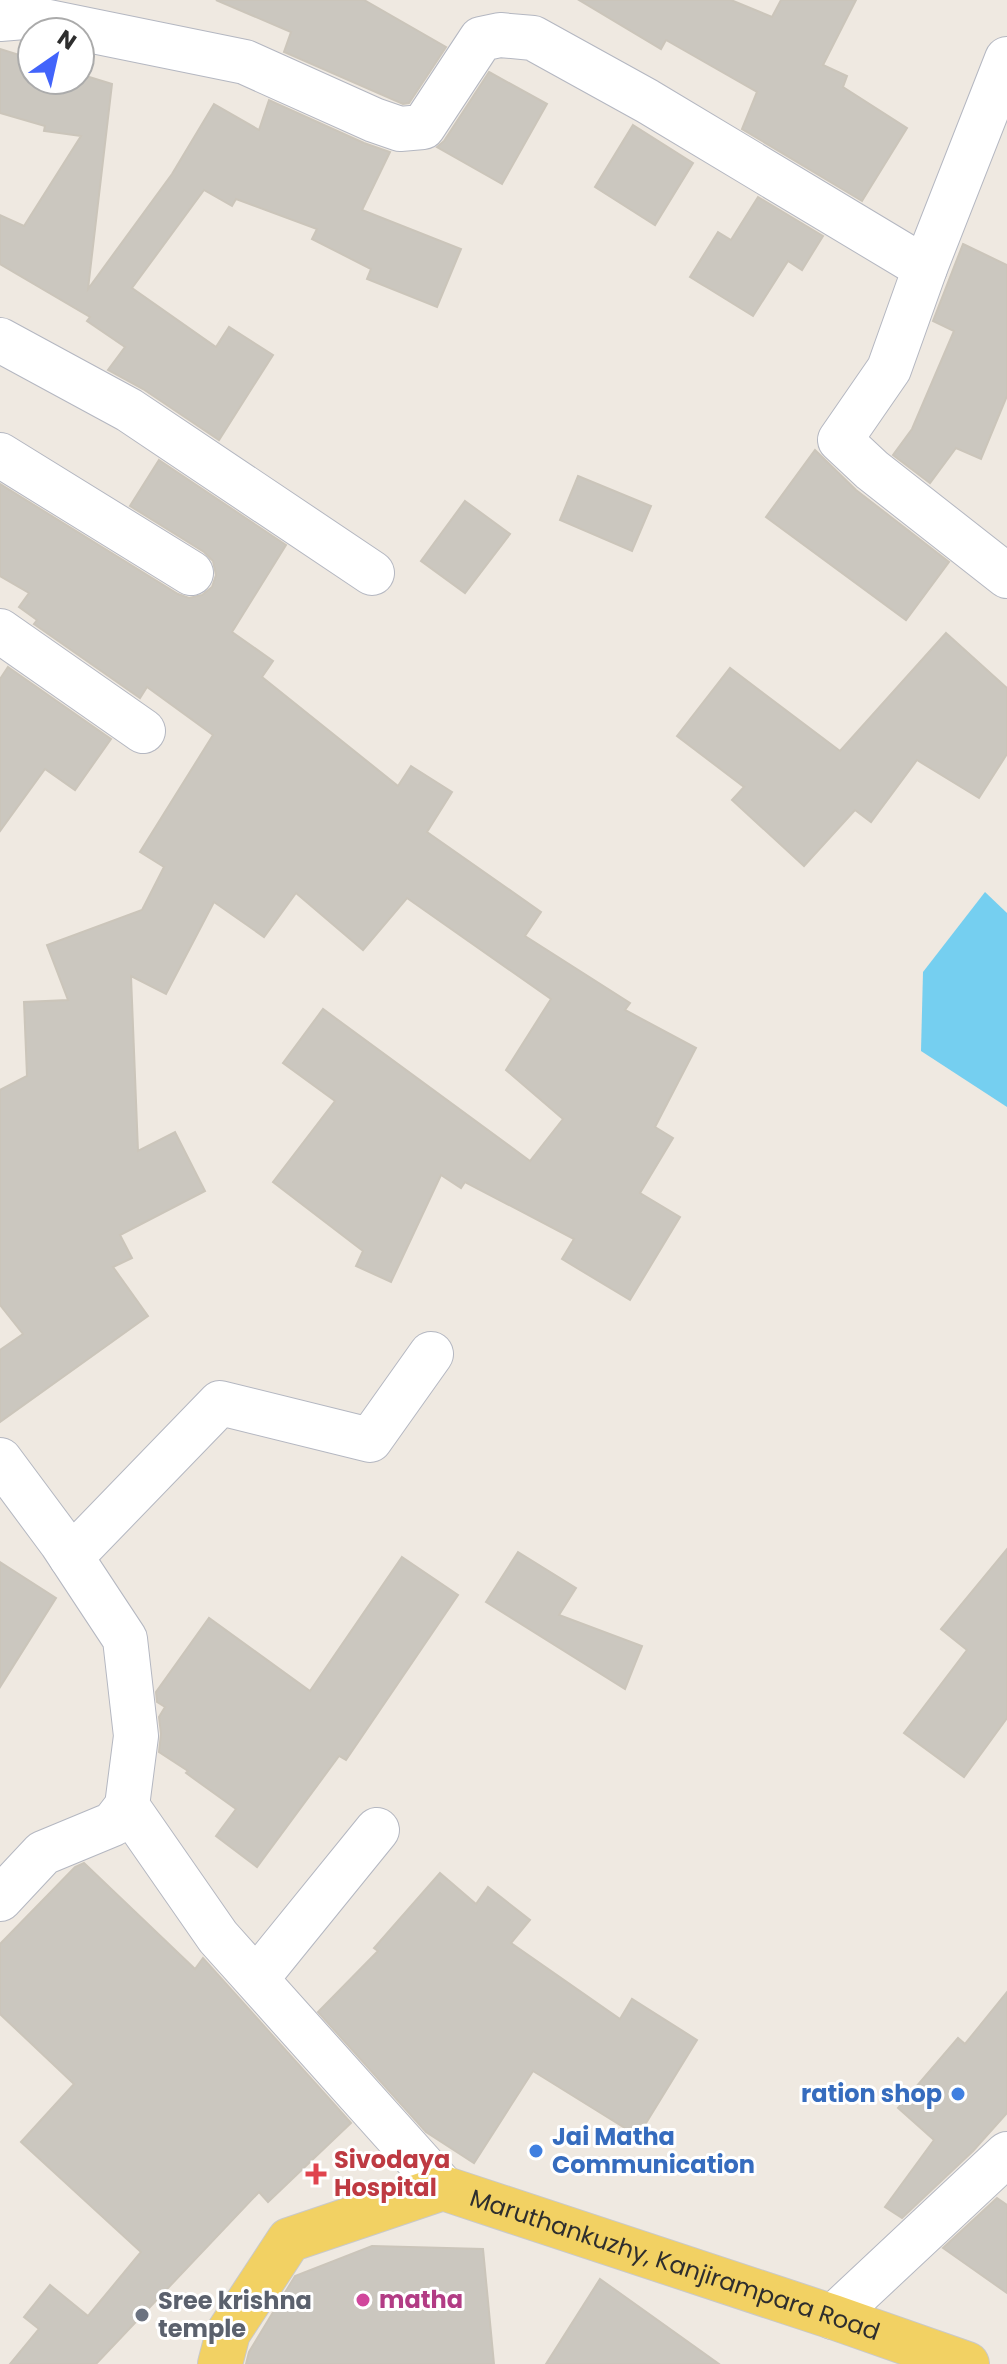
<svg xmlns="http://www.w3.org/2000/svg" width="1007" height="2364" font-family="Poppins,sans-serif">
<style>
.water{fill:#75cff0}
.building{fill:#cbc7bf;stroke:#cbc5ba;stroke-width:2}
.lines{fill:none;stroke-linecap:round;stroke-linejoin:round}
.minor-casing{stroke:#b4b7c1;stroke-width:46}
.major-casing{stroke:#c9c9c9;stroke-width:46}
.minor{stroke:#fff;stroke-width:44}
.major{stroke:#f2d163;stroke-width:44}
.shop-dot{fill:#3f7fe0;stroke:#fff;stroke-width:3}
.health-dot{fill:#e0444e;stroke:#fff;stroke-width:3}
.hotel-dot{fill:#d1479c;stroke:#fff;stroke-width:3}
.worship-dot{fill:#6b7280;stroke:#fff;stroke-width:3}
.labels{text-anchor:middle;stroke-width:6;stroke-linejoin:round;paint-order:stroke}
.shop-label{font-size:24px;font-weight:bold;fill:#366cbe;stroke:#fff;text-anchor:end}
.health-label{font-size:24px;font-weight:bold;fill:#be3a42;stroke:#fff;text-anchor:start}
.street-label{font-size:24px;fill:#2e2e2e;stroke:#fff}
.hotel-label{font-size:24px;font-weight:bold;fill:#b23c85;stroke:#fff;text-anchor:start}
.worship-label{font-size:24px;font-weight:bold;fill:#5b616d;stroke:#fff;text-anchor:start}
</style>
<rect width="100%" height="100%" fill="#efe9e1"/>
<polygon class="water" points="985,892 1007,913 1007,1107 921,1051 923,972"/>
<g class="building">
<polygon points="216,0 364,0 446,47 409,103 403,104 284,52 291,32"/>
<polygon points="579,0 731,0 772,17 781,0 856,0 823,65 847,76 843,87 907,128 862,201 742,129 757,92 666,40 661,49"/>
<polygon points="0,49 32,59 32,80 80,80 80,74 112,84 88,289 172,174 214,104 259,130 269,100 364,143 390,152 362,210 461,249 437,307 367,279 371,269 312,239 317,229 236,199 232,206 204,190 132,288 216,347 229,327 273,355 219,440 143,389 108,370 125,347 87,321 90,317 0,264 0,215 24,226 81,136 44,131 45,126 0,113"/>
<polygon points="489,72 547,104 502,184 437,147 444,141"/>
<polygon points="633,125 693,163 655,225 595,187"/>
<polygon points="758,197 823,236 802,270 788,261 753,316 690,277 718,232 731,240"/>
<polygon points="963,244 1007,265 1007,396 981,459 956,448 930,483 893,455 912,429 954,331 933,321"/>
<polygon points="815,450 856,490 949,562 906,620 766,517"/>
<polygon points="159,460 286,545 232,632 273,661 262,677 398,786 411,766 452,792 427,832 541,912 525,936 630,1003 625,1010 696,1048 655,1127 673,1138 640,1193 680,1217 630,1300 562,1259 574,1239 465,1182 461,1188 441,1175 391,1282 356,1266 363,1251 273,1182 335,1101 283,1063 323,1009 530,1161 563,1119 506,1070 551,999 407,898 363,950 296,893 264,937 214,902 166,994 131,976 138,1151 175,1132 205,1191 120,1235 132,1258 113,1267 148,1316 0,1422 0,1350 23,1334 0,1305 0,1090 27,1076 24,1002 68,1000 47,945 142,910 164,867 140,852 213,735 147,687 140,698 34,624 37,620 19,607 29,593 0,576 0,484 178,594 189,598 202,595 212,587 216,575 213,561 204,552 130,506"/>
<polygon points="578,476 651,506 632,551 560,520"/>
<polygon points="465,501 510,534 465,593 421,561"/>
<polygon points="946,633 1007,688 1007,754 979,798 917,760 871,822 855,810 804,866 732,800 744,787 677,736 730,668 840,751"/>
<polygon points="8,667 111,739 75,790 45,769 0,831 0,679"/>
<polygon points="1007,1549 1007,1718 964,1777 904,1733 967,1650 941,1629"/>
<polygon points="518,1552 576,1588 559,1615 642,1646 625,1689 486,1602"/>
<polygon points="402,1557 458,1595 346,1760 339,1756 257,1867 216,1836 236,1809 186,1773 188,1771 159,1752 161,1734 159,1717 165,1707 157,1702 156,1692 209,1618 310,1691"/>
<polygon points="0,1562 56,1598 0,1687"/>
<polygon points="84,1863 195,1969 203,1958 351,2123 268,2202 259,2192 96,2364 10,2364 39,2329 24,2317 50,2285 88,2316 141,2252 21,2142 74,2084 0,2014 0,1944 75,1867"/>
<polygon points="440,1873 476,1904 488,1887 530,1920 511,1943 620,2019 632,1999 697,2040 638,2136 533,2071 474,2163 426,2132 318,2012 378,1951 374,1948"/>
<polygon points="1007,1992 1007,2113 973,2151 902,2218 885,2207 934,2140 898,2108 958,2038 965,2044"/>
<polygon points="997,2198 1007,2205 1007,2293 943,2248"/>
<polygon points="372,2246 483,2249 494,2364 246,2364 249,2352 295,2276"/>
<polygon points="600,2279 719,2364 546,2364"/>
</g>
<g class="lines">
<g class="minor-casing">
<g id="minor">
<polyline points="0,19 24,17 245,62 374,120 400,129 423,127 481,39 500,35 533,38 647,101 925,268"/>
<polyline points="1007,59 925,268 889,369 840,440 872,470 1007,576"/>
<polyline points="0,340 129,410 372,573"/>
<polyline points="0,455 191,573"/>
<polyline points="0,631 143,731"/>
<polyline points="0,1460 61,1542 125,1639 136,1736 127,1806 218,1937 443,2188"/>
<polyline points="71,1557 220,1403 370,1440 431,1354"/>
<polyline points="0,1899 43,1853 113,1824 127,1806"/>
<polyline points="257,1978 377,1830"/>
<polyline points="833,2317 1007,2154"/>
</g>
</g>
<g class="major-casing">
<g id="major">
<path id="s1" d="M220 2364 228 2333 289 2240 443 2188 833 2317 967 2364"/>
</g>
</g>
<use href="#minor" class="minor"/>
<use href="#major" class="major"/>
</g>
<g class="shop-dot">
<circle cx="958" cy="2094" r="8"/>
<circle cx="536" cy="2151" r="8"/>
</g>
<path class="health-dot" d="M312 2162h8v8h8v8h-8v8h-8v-8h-8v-8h8z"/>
<circle class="hotel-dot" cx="363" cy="2300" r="8"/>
<circle class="worship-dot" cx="142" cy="2315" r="8"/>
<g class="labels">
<g class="shop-label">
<text x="942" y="2102">ration shop</text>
<text x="552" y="2145" text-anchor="start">Jai Matha<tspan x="552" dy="28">Communication</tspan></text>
</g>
<g class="health-label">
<text x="334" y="2168">Sivodaya<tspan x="334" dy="28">Hospital</tspan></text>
</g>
<g class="street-label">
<text dy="8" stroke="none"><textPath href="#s1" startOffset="550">Maruthankuzhy, Kanjirampara Road</textPath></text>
</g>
<g class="hotel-label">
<text x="379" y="2308">matha</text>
</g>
<g class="worship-label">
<text x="158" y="2309">Sree krishna<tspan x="158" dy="28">temple</tspan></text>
</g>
</g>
<g transform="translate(56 56) rotate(34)"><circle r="38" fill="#ffffff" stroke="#ababab" stroke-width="2"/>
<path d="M0-6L14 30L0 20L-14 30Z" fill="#4264fb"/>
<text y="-12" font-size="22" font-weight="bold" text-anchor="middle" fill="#2e2e2e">N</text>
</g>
</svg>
